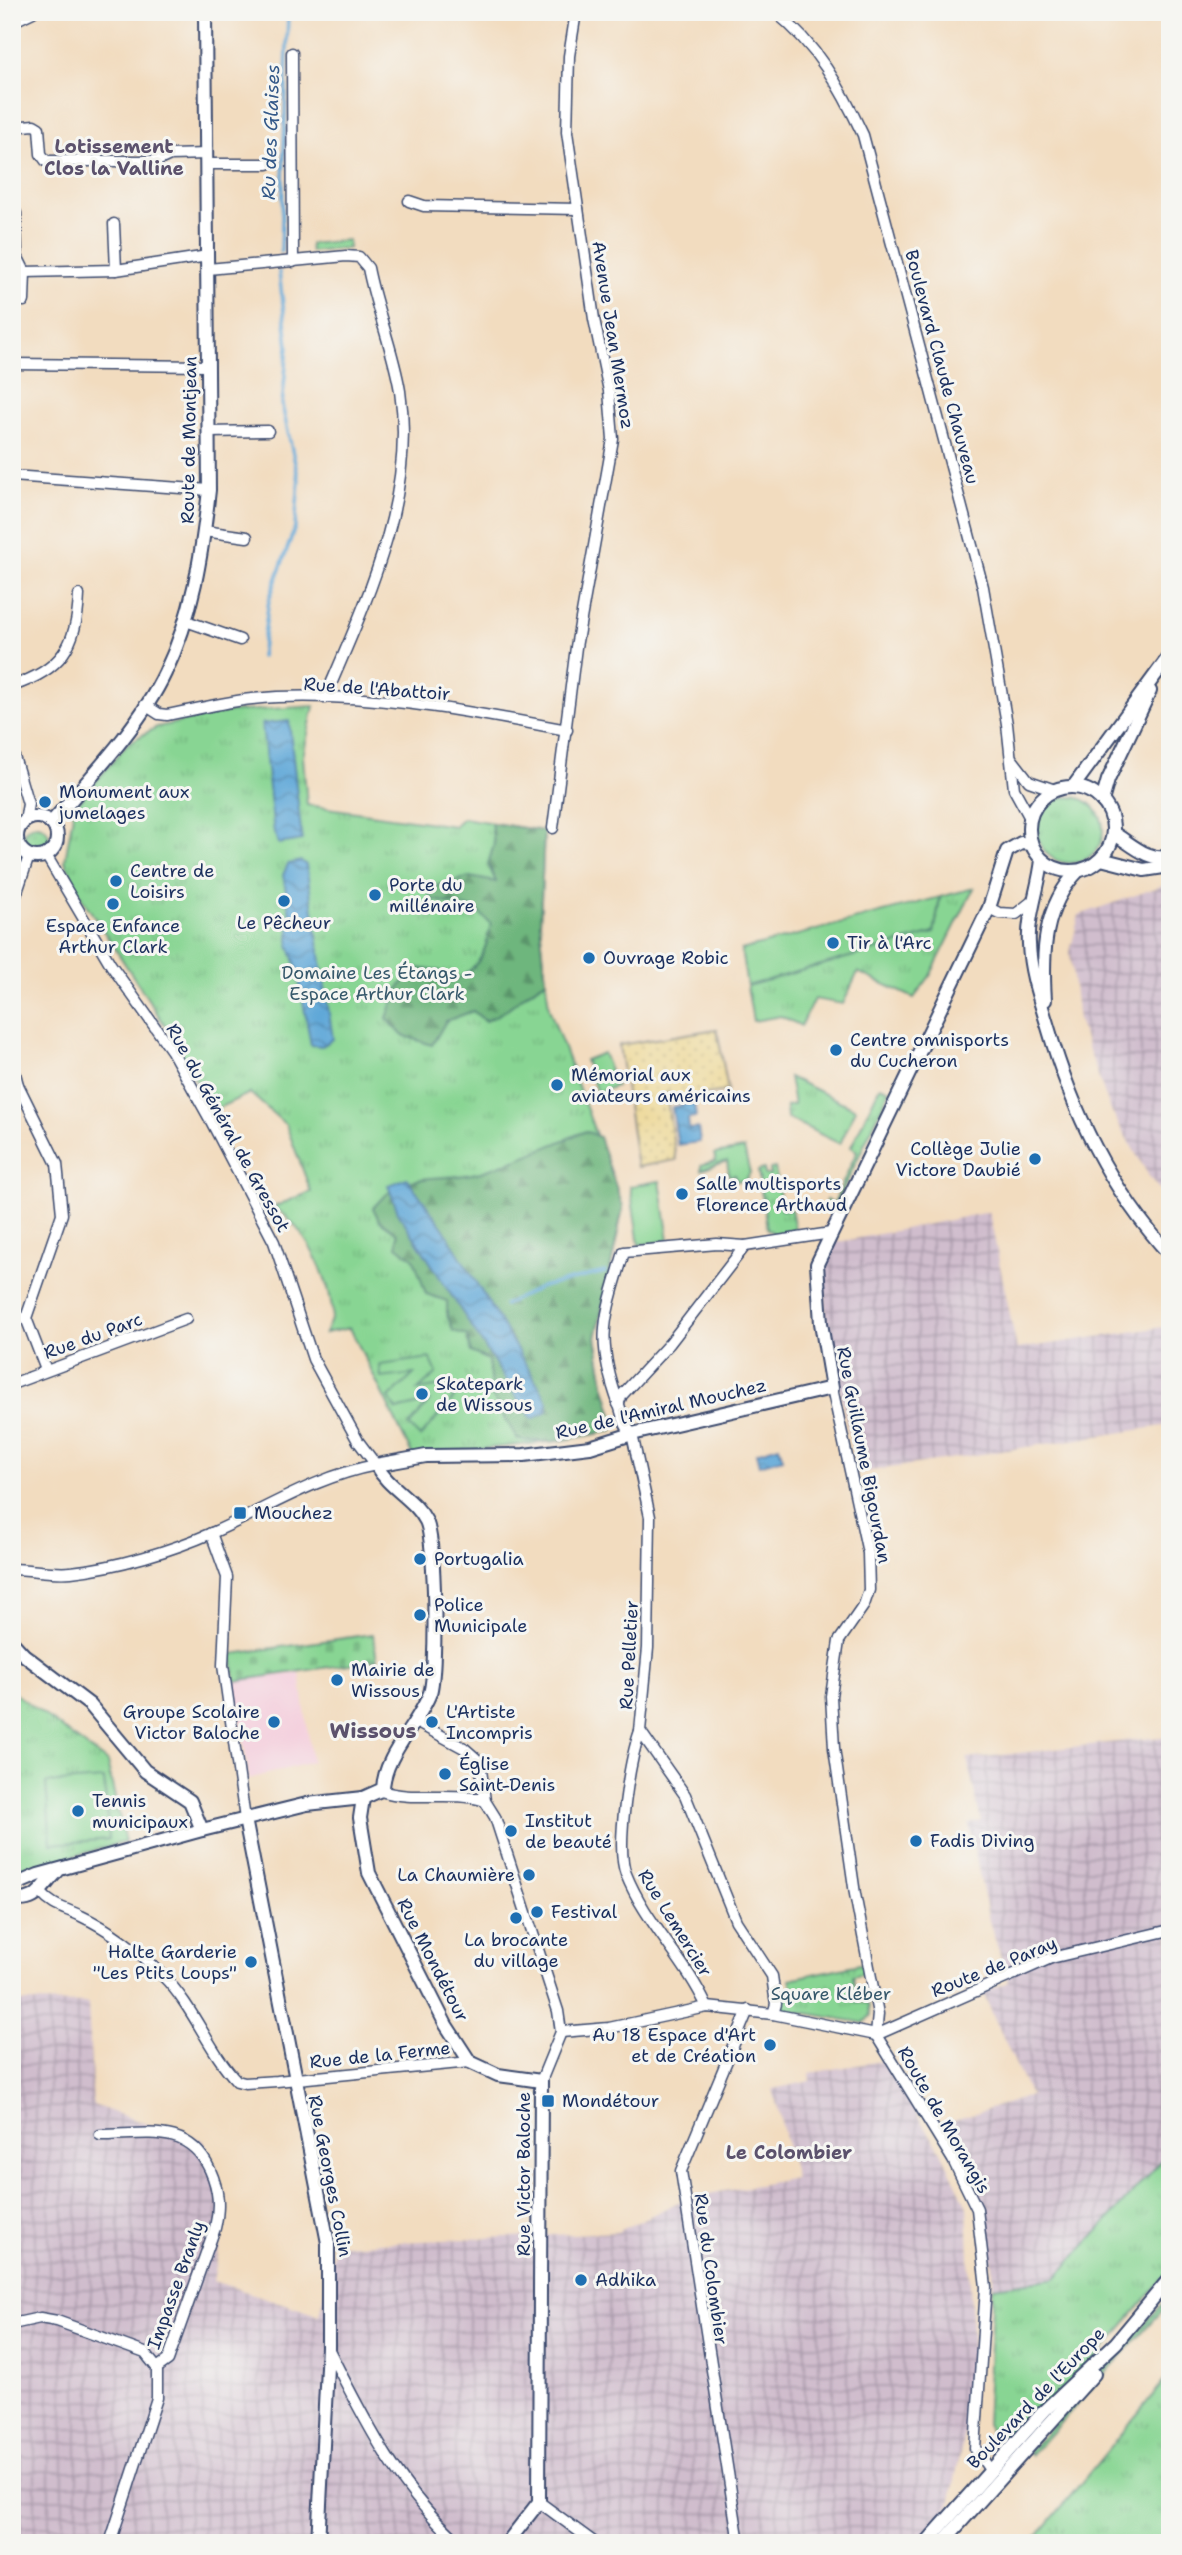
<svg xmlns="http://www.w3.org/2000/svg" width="1182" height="2555" font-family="'Shantell Sans',sans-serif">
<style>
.built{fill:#f4cfdd}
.industrial{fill:url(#industrial-grid)}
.grass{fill:url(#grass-tufts);stroke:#528278;stroke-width:2}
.forest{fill:url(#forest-firs);stroke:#44726e;stroke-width:2}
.sand{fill:url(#sand-dots);stroke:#84847e;stroke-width:2}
.cemetery{fill:url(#cemetery-stones);stroke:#528278;stroke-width:2}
.garden{fill:#88d593;stroke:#528278;stroke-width:2}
.water{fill:url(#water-waves);stroke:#3e6c9b;stroke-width:2}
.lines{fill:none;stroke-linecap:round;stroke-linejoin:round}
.stream{stroke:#61a8d8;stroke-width:3.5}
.street-casing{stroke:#3b496d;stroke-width:13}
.secondary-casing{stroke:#3b496d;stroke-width:16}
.street{stroke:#fff;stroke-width:10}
.secondary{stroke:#fff;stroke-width:12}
.poi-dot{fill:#1f6fb2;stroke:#f6f6f2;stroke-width:2.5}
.labels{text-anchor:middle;stroke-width:6;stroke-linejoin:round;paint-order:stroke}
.street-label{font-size:18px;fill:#1b2f5e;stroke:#f6f6f2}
.poi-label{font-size:18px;fill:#1b2f5e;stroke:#f6f6f2;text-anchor:start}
.park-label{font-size:18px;fill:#36586b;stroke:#f6f6f2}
.water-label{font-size:19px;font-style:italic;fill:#345989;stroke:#f6f6f2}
.neighbourhood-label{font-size:19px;font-weight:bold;fill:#5c526d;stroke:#f6f6f2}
.quarter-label{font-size:21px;font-weight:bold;fill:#5c526d;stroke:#f6f6f2}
</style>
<defs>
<pattern id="industrial-grid" width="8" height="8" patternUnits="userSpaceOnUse" patternTransform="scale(1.75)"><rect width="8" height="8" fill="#d0bdcd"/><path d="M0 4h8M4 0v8" fill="none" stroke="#a89aaa"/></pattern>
<pattern id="grass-tufts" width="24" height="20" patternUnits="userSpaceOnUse" patternTransform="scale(1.75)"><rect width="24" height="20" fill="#88d593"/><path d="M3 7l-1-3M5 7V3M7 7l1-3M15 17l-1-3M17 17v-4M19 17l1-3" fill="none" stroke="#75b781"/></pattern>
<pattern id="forest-firs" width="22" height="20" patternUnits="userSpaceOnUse" patternTransform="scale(1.75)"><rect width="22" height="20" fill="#6eb67d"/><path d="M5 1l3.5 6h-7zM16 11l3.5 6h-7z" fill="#5a946a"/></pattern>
<pattern id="sand-dots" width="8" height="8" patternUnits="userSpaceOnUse" patternTransform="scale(1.75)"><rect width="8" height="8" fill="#eeda9e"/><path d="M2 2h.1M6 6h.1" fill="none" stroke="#ccbb8a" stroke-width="1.8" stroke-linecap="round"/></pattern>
<pattern id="cemetery-stones" width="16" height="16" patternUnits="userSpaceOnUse" patternTransform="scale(1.75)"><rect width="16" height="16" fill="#88d593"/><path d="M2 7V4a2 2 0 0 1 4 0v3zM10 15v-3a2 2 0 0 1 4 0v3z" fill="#75b781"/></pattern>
<pattern id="water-waves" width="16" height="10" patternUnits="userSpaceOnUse" patternTransform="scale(1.75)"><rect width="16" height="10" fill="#61a8d8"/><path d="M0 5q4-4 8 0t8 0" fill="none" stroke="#4f89b2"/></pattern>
</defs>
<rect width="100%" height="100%" fill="#f6f6f2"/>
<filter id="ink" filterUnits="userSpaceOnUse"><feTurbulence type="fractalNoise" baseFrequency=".0143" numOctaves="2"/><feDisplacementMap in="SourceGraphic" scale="14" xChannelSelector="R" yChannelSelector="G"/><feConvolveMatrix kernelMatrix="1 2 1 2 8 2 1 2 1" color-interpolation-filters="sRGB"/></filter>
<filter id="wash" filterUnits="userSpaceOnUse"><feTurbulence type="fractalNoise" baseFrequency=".00686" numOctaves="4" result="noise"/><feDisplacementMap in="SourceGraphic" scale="28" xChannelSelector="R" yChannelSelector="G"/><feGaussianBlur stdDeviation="1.57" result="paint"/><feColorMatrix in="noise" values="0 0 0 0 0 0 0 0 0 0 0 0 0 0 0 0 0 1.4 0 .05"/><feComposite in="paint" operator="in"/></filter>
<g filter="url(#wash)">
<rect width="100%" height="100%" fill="#f2dcbf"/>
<polygon class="built" points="300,1673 312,1762 249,1779 235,1681"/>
<g class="industrial">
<polygon points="1170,883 1170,1203 1150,1178 1111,1111 1078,1020 1070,952 1079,915"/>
<polygon points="989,1212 1017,1349 1170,1326 1170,1425 857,1473 827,1326 824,1274 834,1243"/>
<polygon points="1170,1736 1170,2151 1056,2278 993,2287 993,2266 977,2186 942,2124 1030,2096 983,1993 1009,1982 989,1921 969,1824 981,1821 967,1759"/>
<polygon points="12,2002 88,2003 93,2105 167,2131 203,2140 216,2168 223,2230 213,2281 319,2315 335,2245 617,2232 687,2198 795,2178 773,2089 811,2081 810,2073 881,2061 941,2151 967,2206 974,2383 950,2505 920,2543 12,2543"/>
</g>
<g class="grass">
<path d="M314 706 303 756 307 805 454 826 463 818 544 831 540 923 549 1008 623 1207 596 1338 604 1384 616 1426 612 1431 558 1441 413 1456 350 1328 325 1333C328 1327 332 1320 332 1313 331 1278 303 1224 273 1207L311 1192 286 1125 250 1093 212 1111 172 1036 80 895 65 861 74 808 128 743 157 727 227 712Z"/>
<circle cx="1070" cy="830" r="33"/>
<circle cx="36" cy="838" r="13"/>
<polygon points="974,888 930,976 914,998 858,972 843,1004 814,999 801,1026 781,1016 753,1021 747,986 934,933 940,897"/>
<polygon points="789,1077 856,1109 840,1144 787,1118 786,1106 794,1105"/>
<polygon points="880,1086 890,1090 833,1211 824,1211 826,1200 834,1203 857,1151 851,1147"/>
<polygon points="744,1149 750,1173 745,1180 736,1181 735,1175 729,1176 727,1161 701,1170 701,1165 716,1161 714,1154"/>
<polygon points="775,1168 782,1210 791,1209 795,1229 774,1234 767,1228 758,1171 764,1169 765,1175 770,1175 770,1169"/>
<polygon points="12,1691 107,1762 125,1842 12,1873"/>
<polygon points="864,1963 866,1973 853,1976 857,2003 868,2003 870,2016 864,2023 781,2009 780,1999 794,1996 790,1979"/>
<polygon points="1170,2151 1170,2270 1096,2358 1014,2438 992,2434 986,2424 993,2287 1056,2278"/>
<polygon points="1170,2296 1170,2302 1031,2455 1028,2452"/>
<polygon points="1170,2374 1170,2543 1032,2543"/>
</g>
<g class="forest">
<path d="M491 823 544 831 540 923 546 981C523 993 508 1013 485 1021L473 1011 446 1021 432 1045 402 1035 387 1018 398 989 415 968 440 971 455 980C481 967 486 951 491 924L475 909 429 899 431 887 470 877 496 882 488 864 494 844Z"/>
<path d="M586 1131 599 1137 623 1207 596 1338 604 1384 616 1426 612 1431 550 1442 518 1440 492 1396 488 1360 471 1352 467 1335 453 1331 447 1315V1301L426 1294 414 1259 397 1246V1233L379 1220 373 1208C407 1166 437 1184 481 1172 516 1161 551 1145 586 1131Z"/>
</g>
<polygon class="sand" points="717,1029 728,1091 671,1099 669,1093 666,1093 676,1160 637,1167 619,1045"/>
<polygon class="cemetery" points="373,1634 377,1660 235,1681 232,1654"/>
<g class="garden">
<polygon points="348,240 349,248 311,252 310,244"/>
<polygon points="940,897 934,933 747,986 741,950"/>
<polygon points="603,1053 616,1086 597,1093 585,1060"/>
<polygon points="660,1181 669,1240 639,1245 630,1186"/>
<polygon points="430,1358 437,1373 418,1390 447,1385 454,1398 420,1437 409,1426 429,1402 396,1410 389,1398 414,1374 381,1378 380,1365"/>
<polygon points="104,1779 109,1839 51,1844 46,1783"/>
</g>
<g class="water">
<polygon points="289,721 302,840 279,844 274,833 262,724"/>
<polygon points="301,861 306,865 333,1039 322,1046 311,1045 297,968 289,945 290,914 283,875 288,864"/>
<polygon points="694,1103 696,1117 688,1118 689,1129 698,1128 700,1142 678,1145 672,1107"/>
<polygon points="407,1178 443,1228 548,1401 547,1411 533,1419 523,1407 398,1212 388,1185"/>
<polygon points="779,1446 783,1458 759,1465 756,1453"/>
</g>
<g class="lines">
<g class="stream">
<polyline points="1169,12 1170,13"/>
<polyline points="281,252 288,12"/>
<polyline points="261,657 269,600 295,527 299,481 282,405 288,346 279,272"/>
<polyline points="504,1305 541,1287 605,1272"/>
</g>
</g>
</g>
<g filter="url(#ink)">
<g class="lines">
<g class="street-casing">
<g id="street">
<path d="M775 12C816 44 841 88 863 135L983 587 1007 724 1014 789 1030 818"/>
<polyline points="12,22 33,12"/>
<polyline points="292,53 293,262"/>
<polyline points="13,127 34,125 39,128 41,154 46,161 157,161 170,155 207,154"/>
<polyline points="207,164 268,164"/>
<polyline points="409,201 424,206 578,209"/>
<polyline points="16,213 17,256 25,272 24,301"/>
<polyline points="114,224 116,270"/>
<path d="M208 269 346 256 359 257 368 268C376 309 393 349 400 391 416 498 366 602 325 698"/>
<polyline points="25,272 116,270 208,256"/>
<polyline points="12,364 208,366"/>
<polyline points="209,432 268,431"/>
<polyline points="12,476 209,490"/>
<polyline points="204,531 247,537"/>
<polyline points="186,621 240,640"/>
<path d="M12 686C61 670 77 646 79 595"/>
<path d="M145 705 159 714 167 715C195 710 223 702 252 699 351 689 469 711 567 730"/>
<polyline points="12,750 28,804 25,821"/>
<polyline points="1012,759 1029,781 1055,790"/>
<polyline points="553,828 576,647 613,439 609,391 594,319 567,132 569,56 576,12"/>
<polyline points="12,907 29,856"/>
<polyline points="989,908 999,913 1016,914 1035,899"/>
<polyline points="12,1062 18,1085 12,1097"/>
<polyline points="18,1085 57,1164 62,1214 26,1318 46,1370"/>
<polyline points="12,1384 186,1319"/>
<polyline points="832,1388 868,1553 869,1590 864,1605 839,1641 831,1696 834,1748 855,1894 878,2014 876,2035"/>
<polyline points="618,1404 622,1395 670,1343 745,1246"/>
<polyline points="211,1533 227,1577 223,1665 245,1819"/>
<path d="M12 1569C31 1569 52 1574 71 1572 118 1567 171 1551 214 1532 268 1508 317 1476 376 1465L358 1441 313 1359 274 1242 211 1121 172 1051 111 965 46 855"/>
<polyline points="414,1721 464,1748 480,1762 485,1801 495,1817 558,2011 561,2032 541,2081"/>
<path d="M640 1731C630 1759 615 1847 626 1874 645 1922 685 1959 707 2007"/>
<path d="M381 1791C416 1802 452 1790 485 1801"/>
<path d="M41 1893C53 1907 65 1908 81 1916 111 1930 140 1953 163 1976 194 2007 208 2050 237 2081L245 2083 277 2081 470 2062"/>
<path d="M773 2014 776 2004 772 1976 736 1921 685 1795 640 1731 648 1648 650 1517 632 1434C623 1424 623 1416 619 1405 594 1336 605 1318 624 1252L717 1244 745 1246 831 1233"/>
<polyline points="561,2032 609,2028 707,2007 773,2014 876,2035"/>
<polyline points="876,2035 953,2160 977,2209 986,2287 975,2448 990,2470"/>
<polyline points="876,2035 1051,1958 1170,1930"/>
<path d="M100 2135C145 2135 188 2122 210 2170 219 2190 220 2207 215 2228L168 2360 157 2368"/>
<polyline points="12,2324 40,2318 57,2321 145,2353 157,2368 157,2398 110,2543"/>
<path d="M328 2348C364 2419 398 2490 460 2543"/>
<polyline points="539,2502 595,2543"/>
<polyline points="739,2543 681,2171 748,2010"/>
</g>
</g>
<g class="secondary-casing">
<g id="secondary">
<circle cx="1071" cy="829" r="42"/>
<polyline points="1073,787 1170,655"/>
<polyline points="1102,801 1108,780 1150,691"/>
<circle cx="37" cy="837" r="20"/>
<path d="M51 823C89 779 140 726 165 673 193 615 202 554 209 490L205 12"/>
<path d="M1113 833C1132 844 1146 861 1170 857"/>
<polyline points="1101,859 1144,870 1170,866"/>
<path d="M1042 860C1039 888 1027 917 1029 944 1030 973 1040 1000 1048 1027 1073 1113 1109 1188 1170 1255"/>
<path d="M1045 1000C1042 953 1043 907 1078 871"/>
<polyline points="12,1642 24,1655 90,1705 145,1771 190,1801 202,1830"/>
<polyline points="363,1798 360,1818 369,1873 446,2025 470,2062 498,2075 541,2081 539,2502 507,2543"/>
<polyline points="245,1819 328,2243 328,2347 318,2543"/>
<path d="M12 1886 38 1875 202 1830 307 1804 363 1798 383 1789C384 1755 418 1725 430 1693 437 1673 436 1541 426 1521 415 1499 388 1488 376 1465L426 1456 524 1455 590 1447 632 1434 832 1388 821 1323 817 1264 989 908 1007 851 1021 843 1031 844"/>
<path d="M12 1899C38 1904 41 1887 57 1872"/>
<polyline points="926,2543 1045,2410 1116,2343 1170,2278"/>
<polyline points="942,2543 1094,2374"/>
</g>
</g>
<use href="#street" class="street"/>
<use href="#secondary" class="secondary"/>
</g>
</g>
<g class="poi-dot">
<circle cx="45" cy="802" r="7"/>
<circle cx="116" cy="881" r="7"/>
<circle cx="375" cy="895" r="7"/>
<circle cx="284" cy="901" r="7"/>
<circle cx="113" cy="904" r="7"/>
<circle cx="833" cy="943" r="7"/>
<circle cx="589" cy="958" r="7"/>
<circle cx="836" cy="1050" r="7"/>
<circle cx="557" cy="1085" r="7"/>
<circle cx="1035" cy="1159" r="7"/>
<circle cx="682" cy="1194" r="7"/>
<circle cx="422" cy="1394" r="7"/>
<rect x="233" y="1506" width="14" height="14" rx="3.5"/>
<circle cx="420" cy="1559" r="7"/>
<circle cx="420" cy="1615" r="7"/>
<circle cx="337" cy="1680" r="7"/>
<circle cx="274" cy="1722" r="7"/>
<circle cx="432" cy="1722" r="7"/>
<circle cx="445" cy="1774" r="7"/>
<circle cx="78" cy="1811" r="7"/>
<circle cx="511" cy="1831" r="7"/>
<circle cx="916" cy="1841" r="7"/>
<circle cx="529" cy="1875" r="7"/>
<circle cx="537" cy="1912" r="7"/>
<circle cx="516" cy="1918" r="7"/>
<circle cx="251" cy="1962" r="7"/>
<circle cx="770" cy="2045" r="7"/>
<rect x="541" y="2094" width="14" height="14" rx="3.5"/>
<circle cx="581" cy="2280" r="7"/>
</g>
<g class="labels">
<g class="street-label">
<text transform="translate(613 335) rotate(81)" y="6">Avenue Jean Mermoz</text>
<text transform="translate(942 367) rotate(75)" y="6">Boulevard Claude Chauveau</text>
<text transform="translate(189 440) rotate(-89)" y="6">Route de Montjean</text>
<text transform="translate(377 689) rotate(4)" y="6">Rue de l'Abattoir</text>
<text transform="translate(228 1128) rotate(61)" y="6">Rue du Général de Gressot</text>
<text transform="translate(93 1336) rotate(-20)" y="6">Rue du Parc</text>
<text transform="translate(661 1409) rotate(-13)" y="6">Rue de l'Amiral Mouchez</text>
<text transform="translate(864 1455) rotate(79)" y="6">Rue Guillaume Bigourdan</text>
<text transform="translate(629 1655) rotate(-87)" y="6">Rue Pelletier</text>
<text transform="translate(675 1923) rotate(58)" y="6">Rue Lemercier</text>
<text transform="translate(433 1960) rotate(63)" y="6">Rue Mondétour</text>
<text transform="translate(994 1967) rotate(-22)" y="6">Route de Paray</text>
<text transform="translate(380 2055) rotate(-6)" y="6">Rue de la Ferme</text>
<text transform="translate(944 2120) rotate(60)" y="6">Route de Morangis</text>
<text transform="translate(524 2174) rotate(-90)" y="6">Rue Victor Baloche</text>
<text transform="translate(330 2176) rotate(79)" y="6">Rue Georges Collin</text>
<text transform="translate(711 2269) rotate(82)" y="6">Rue du Colombier</text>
<text transform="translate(176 2285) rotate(-70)" y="6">Impasse Branly</text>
<text transform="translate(1036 2398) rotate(-46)" y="6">Boulevard de l'Europe</text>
</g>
<g class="poi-label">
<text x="59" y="798">Monument aux<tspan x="59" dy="21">jumelages</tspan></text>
<text x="130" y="877">Centre de<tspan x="130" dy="21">Loisirs</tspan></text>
<text x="389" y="891">Porte du<tspan x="389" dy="21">millénaire</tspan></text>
<text x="284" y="929" text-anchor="middle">Le Pêcheur</text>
<text x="113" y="932" text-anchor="middle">Espace Enfance<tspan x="113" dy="21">Arthur Clark</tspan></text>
<text x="847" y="949">Tir à l'Arc</text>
<text x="603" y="964">Ouvrage Robic</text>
<text x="850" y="1046">Centre omnisports<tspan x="850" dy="21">du Cucheron</tspan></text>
<text x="571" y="1081">Mémorial aux<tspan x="571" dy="21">aviateurs américains</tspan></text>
<text x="1021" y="1155" text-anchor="end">Collège Julie<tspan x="1021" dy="21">Victore Daubié</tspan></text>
<text x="696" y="1190">Salle multisports<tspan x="696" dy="21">Florence Arthaud</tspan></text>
<text x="436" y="1390">Skatepark<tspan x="436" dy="21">de Wissous</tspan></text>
<text x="254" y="1519">Mouchez</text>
<text x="434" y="1565">Portugalia</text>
<text x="434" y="1611">Police<tspan x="434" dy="21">Municipale</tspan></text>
<text x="351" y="1676">Mairie de<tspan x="351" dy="21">Wissous</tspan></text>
<text x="260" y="1718" text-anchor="end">Groupe Scolaire<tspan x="260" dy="21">Victor Baloche</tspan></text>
<text x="446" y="1718">L'Artiste<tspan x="446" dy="21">Incompris</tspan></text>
<text x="459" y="1770">Église<tspan x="459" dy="21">Saint-Denis</tspan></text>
<text x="92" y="1807">Tennis<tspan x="92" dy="21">municipaux</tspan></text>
<text x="525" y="1827">Institut<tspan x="525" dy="21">de beauté</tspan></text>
<text x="930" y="1847">Fadis Diving</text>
<text x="515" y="1881" text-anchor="end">La Chaumière</text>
<text x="551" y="1918">Festival</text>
<text x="516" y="1946" text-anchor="middle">La brocante<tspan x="516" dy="21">du village</tspan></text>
<text x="237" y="1958" text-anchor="end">Halte Garderie<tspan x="237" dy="21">"Les Ptits Loups"</tspan></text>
<text x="756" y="2041" text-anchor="end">Au 18 Espace d'Art<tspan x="756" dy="21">et de Création</tspan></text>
<text x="562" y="2107">Mondétour</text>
<text x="595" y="2286">Adhika</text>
</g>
<g class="park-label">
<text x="377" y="979">Domaine Les Étangs -<tspan x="377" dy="21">Espace Arthur Clark</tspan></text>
<text x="831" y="2000">Square Kléber</text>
</g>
<g class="water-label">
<text transform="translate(270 132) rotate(-88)" y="7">Ru des Glaises</text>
</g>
<g class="neighbourhood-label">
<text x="114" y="153">Lotissement<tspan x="114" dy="22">Clos la Valline</tspan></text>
<text x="789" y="2159">Le Colombier</text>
</g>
<g class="quarter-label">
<text x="373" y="1738">Wissous</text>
</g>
</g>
<rect width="1182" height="2555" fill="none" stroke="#f6f6f2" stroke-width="42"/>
</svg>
